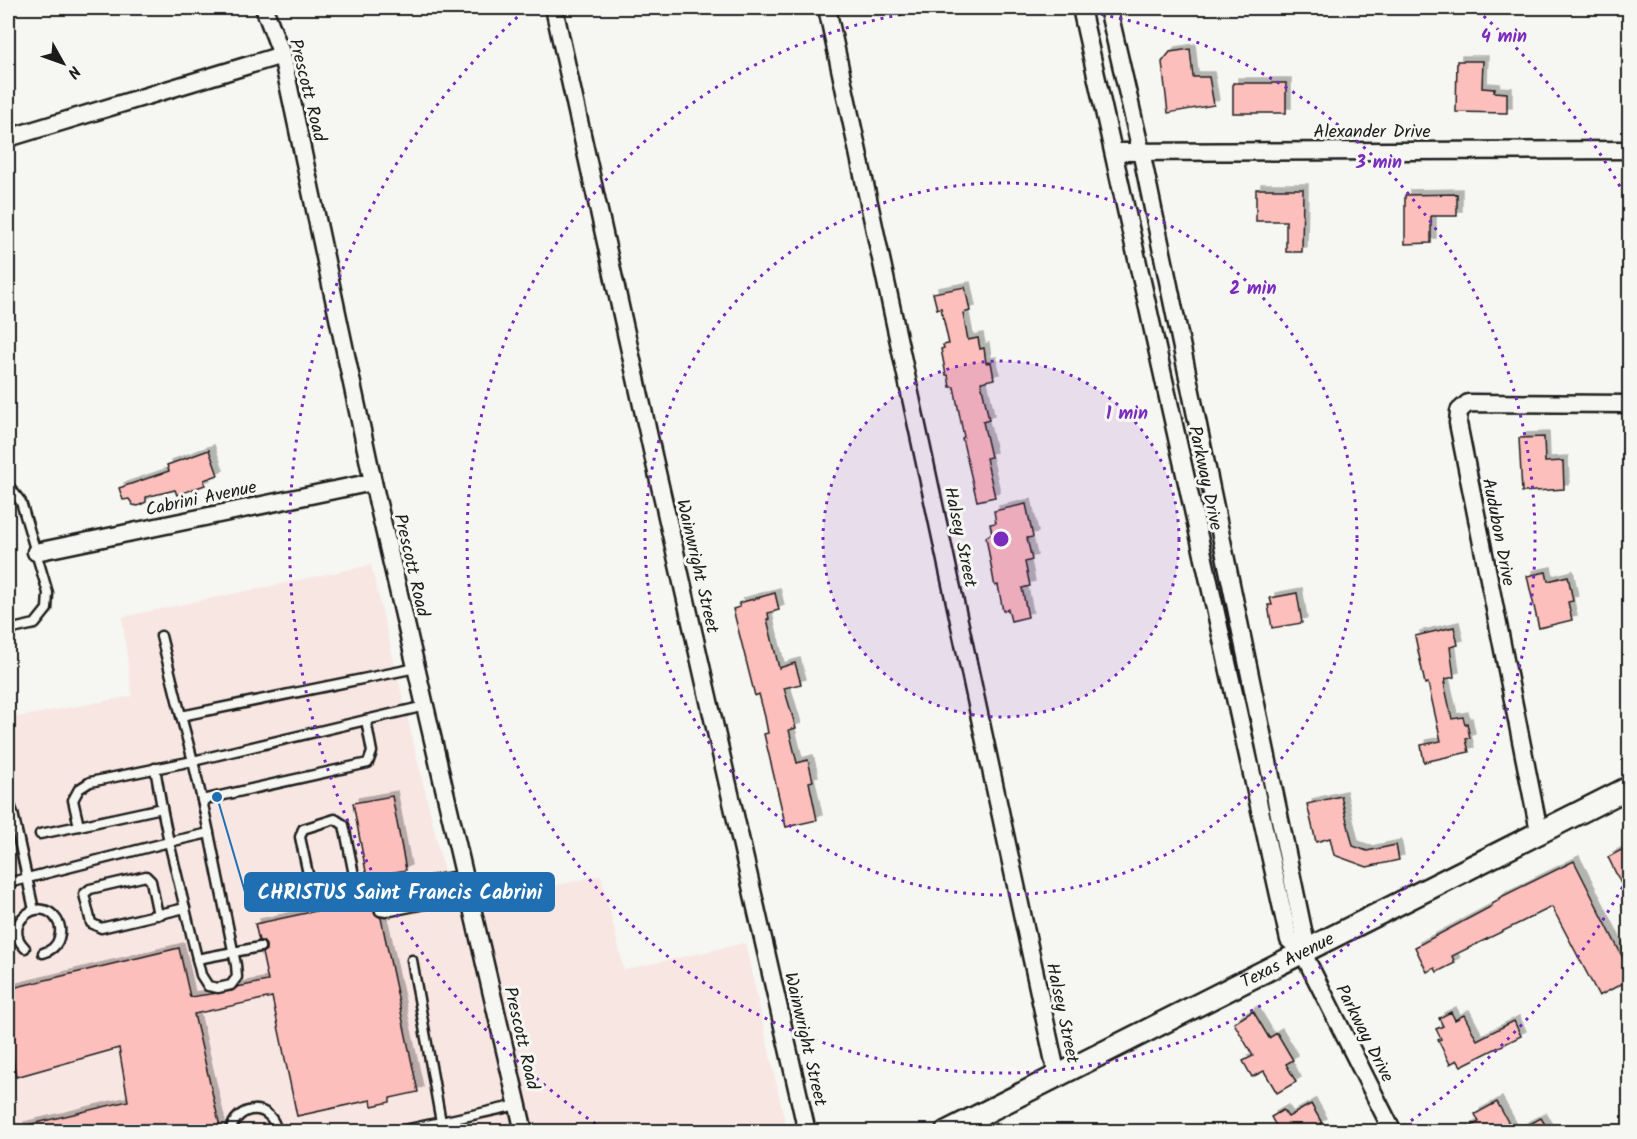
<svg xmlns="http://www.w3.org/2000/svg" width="1637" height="1139" font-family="Kalam,sans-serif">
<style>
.built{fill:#f8e6e2}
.building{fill:#fcbfbc;stroke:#1c1c1c;stroke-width:1.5;filter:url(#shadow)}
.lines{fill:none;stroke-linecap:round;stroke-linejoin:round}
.service-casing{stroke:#1c1c1c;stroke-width:13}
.minor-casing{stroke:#1c1c1c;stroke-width:21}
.tertiary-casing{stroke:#1c1c1c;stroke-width:26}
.service{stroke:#f6f6f2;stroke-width:8}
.minor{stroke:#f6f6f2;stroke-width:16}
.tertiary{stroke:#f6f6f2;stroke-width:21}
.ring{fill:none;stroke:#7b2cbf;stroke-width:3;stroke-dasharray:3 6}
.labels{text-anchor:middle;stroke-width:6;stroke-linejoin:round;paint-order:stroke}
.street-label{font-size:18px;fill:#1c1c1c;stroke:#f6f6f2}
.centre{fill:#7b2cbf;stroke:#f6f6f2;stroke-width:3}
.ring-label{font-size:18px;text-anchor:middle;font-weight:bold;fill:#7b2cbf;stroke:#f6f6f2;stroke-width:6;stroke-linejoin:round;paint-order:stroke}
.leader{fill:none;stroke:#1f6fb2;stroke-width:2}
.callout-dot{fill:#1f6fb2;stroke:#f6f6f2;stroke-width:2}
.callout{fill:#1f6fb2;stroke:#1f6fb2;stroke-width:2}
.callout-label{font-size:20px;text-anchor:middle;font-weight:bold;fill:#fff}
</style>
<defs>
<filter id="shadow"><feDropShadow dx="5" dy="-5" stdDeviation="0" flood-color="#0004"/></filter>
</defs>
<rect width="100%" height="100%" fill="#f6f6f2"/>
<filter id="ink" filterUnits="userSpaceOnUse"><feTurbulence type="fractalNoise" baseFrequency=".0167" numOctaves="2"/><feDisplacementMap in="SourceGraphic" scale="12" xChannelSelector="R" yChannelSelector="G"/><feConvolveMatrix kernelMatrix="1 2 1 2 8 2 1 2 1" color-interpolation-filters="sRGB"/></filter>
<g filter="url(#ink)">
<polygon class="built" points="371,565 453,909 601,875 624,970 745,943 787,1131 8,1132 8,719 132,696 122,617"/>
<g class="building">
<polygon points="1190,49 1193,77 1209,77 1214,105 1168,113 1162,62 1170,52"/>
<polygon points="1457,61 1483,61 1482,88 1495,89 1494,92 1507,93 1507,113 1456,112"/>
<rect x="1233" y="83" width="53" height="30"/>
<polygon points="1256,189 1303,189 1302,252 1286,252 1286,221 1256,221"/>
<polygon points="1457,194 1457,216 1431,216 1431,243 1405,244 1405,195"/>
<polygon points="965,287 970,311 963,313 968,340 978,338 980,349 984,348 986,363 991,362 994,379 981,382 989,420 983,422 991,457 986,458 995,497 977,501 962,438 964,437 954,387 950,387 948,375 946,375 941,349 944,348 943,345 949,344 941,308 937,309 933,293"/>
<polygon points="1544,437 1545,462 1563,461 1564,489 1522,492 1519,438"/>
<polygon points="209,450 218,475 204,480 205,485 177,495 175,490 146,497 146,502 138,506 133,505 129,499 123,500 119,488 169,471 167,465"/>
<polygon points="1026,504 1033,537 1027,538 1032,560 1025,562 1030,586 1022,588 1028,617 1011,621 1008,609 1003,611 998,585 995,586 994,582 986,537 992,533 990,524 996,523 994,511"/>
<polygon points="1546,572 1548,581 1568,576 1573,601 1568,602 1572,620 1539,628 1527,576"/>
<polygon points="775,593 779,610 768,613 769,619 767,619 779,668 795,663 801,684 784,688 796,728 789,730 797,763 808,760 813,781 809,782 817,820 786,827 764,734 768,733 765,717 759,694 755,696 733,609 740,607 739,603"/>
<polygon points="1297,593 1302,623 1272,628 1268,605 1272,605 1270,598"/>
<polygon points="1454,627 1458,645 1450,647 1454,677 1445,679 1446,683 1444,683 1452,719 1463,717 1465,724 1467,723 1470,738 1466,739 1469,752 1424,762 1421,745 1441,741 1428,683 1425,684 1415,636"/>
<polygon points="392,796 406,870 367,877 353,803"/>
<polygon points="1341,796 1353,846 1367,851 1396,845 1399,860 1367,867 1334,855 1330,838 1316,842 1307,804"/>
<polygon points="1629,846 1629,900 1608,857"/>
<polygon points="1574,861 1629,970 1629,980 1599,996 1552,907 1452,956 1455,963 1437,972 1435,968 1427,972 1415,947 1492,906 1492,904 1499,900 1499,898"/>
<polygon points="377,898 378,905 375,907 374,913 381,918 418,1092 390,1098 390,1102 372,1106 371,1100 297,1116 272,997 194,1014 221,1131 19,1131 19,1127 128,1101 119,1048 16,1077 8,1028 8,989 179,948 190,997 232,991 237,987 268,981 262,953 266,950 266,945 263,941 259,941 255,924"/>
<polygon points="1253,1011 1269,1038 1277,1033 1293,1060 1286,1064 1296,1082 1277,1093 1264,1071 1252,1077 1243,1061 1253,1056 1234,1023"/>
<polygon points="1451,1012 1455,1020 1464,1015 1477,1040 1514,1021 1521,1036 1461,1066 1457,1060 1450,1064 1438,1040 1441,1039 1436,1029 1443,1026 1439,1018"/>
<polygon points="1497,1102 1513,1131 1462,1131 1479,1122 1475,1114"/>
<polygon points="1311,1104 1322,1123 1307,1131 1279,1131 1271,1117 1283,1110 1288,1117"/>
<polygon points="1541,1118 1549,1131 1517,1131"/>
</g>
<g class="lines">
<g class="service-casing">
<g id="service">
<polyline points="8,485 21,502 48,593 47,609 35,624 8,630"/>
<polyline points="161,636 181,716 416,668"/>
<polyline points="181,716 193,761 425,706"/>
<polyline points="8,800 13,813 34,910"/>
<polyline points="162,808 169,842 209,833 202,800"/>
<polyline points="79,826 162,808 155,768"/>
<polyline points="40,834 79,826 73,800 79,789 90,782 193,761 202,800 368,763 372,752 366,720"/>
<polyline points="8,883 169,842 201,975 208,986 218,988 231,985 237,977 236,965 209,833"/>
<polyline points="358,895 344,825 335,819 303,829 300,837 313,897 322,901 464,875"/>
<polyline points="380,911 386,912 469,895"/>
<polyline points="158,915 151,881 146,876 90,889 84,894 91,923 101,928 185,908"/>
<path d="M25 948C0 924 41 893 57 920 61 926 61 932 59 938 57 946 50 951 43 953"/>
<polyline points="197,959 260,947"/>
<polyline points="412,960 441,1122 518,1105"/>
<path d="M230 1132C237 1103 272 1102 277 1132"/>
<polyline points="395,1132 441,1122"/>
</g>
</g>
<g class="minor-casing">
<g id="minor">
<polyline points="264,8 282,55 373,482 524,1132"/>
<polyline points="554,8 653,455 807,1132"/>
<polyline points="827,8 1057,1076"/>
<polyline points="1081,8 1289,940 1302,951 1393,1132"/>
<polyline points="1108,8 1141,151 1304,935 1302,951"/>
<polyline points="8,138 282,55"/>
<polyline points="1114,152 1630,150"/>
<polyline points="36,552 373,482"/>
<polyline points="1539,831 1458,423 1459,411 1468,403 1630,404"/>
</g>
</g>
<g class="tertiary-casing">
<g id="tertiary">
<path id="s1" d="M946 1132 1630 787"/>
</g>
</g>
<use href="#service" class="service"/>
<use href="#minor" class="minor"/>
<use href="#tertiary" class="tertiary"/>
</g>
</g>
<circle cx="1001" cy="539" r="178" fill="#7b2cbf" fill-opacity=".12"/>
<g class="ring">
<circle cx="1001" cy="539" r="178"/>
<circle cx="1001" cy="539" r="356"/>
<path d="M1057 8A534 534 0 1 1 945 8"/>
<path d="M1627 879A712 712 0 0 1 1399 1129M603 1129A712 712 0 0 1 525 10M1477 10A712 712 0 0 1 1627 199"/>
</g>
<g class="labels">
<g class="street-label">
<text transform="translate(308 90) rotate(76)" y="6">Prescott Road</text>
<text x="1372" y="137">Alexander Drive</text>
<text transform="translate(1206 478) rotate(78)" y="6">Parkway Drive</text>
<text transform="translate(201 498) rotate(-12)" y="6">Cabrini Avenue</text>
<text transform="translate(1499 532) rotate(79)" y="6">Audubon Drive</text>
<text transform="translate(961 537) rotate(78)" y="6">Halsey Street</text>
<text transform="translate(412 565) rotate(77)" y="6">Prescott Road</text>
<text transform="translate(698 566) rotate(77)" y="6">Wainwright Street</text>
<text dy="6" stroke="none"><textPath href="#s1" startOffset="382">Texas Avenue</textPath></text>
<text transform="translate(1063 1013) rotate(78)" y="6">Halsey Street</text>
<text transform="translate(1365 1033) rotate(63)" y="6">Parkway Drive</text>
<text transform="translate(522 1038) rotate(77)" y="6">Prescott Road</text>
<text transform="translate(806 1039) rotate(77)" y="6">Wainwright Street</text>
</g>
</g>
<circle cx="1001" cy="539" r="9" class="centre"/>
<g class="ring-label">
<text x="1504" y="42">4 min</text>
<text x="1379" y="168">3 min</text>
<text x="1253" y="294">2 min</text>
<text x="1127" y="419">1 min</text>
</g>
<path class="leader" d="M217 797L245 892"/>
<circle class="callout-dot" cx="217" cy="797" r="6"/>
<rect class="callout" x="245" y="873" width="309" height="38" rx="6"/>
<g class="callout-label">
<text x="400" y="899">CHRISTUS Saint Francis Cabrini</text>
</g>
<rect width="1637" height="1139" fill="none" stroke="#f6f6f2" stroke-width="30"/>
<rect x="15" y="15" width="1607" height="1109" fill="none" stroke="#1c1c1c" stroke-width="2" filter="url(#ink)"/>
<g transform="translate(63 63) rotate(130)" stroke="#f6f6f2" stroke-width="4.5" paint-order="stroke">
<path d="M0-4.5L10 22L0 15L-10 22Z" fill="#1c1c1c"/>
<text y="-9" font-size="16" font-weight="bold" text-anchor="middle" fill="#1c1c1c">N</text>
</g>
</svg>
